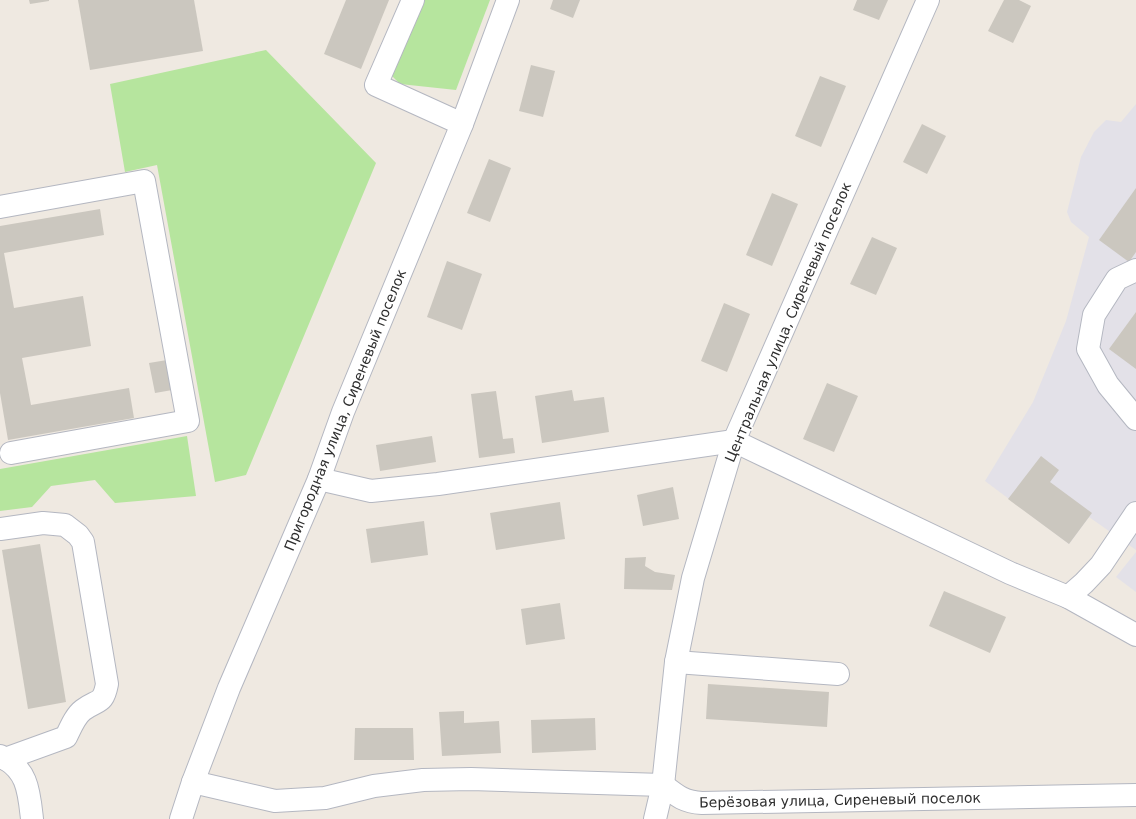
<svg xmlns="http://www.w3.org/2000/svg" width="1136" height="819" font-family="'DejaVu Sans',sans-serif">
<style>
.industrial{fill:#e3e1e8}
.green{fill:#b6e59e}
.building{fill:#cbc7bf}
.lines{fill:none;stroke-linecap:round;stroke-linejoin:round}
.minor-casing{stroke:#b4b7c1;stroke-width:24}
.minor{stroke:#fff;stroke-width:22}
.labels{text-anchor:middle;stroke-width:3;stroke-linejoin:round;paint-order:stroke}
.street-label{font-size:14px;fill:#2e2e2e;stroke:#fff}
</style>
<rect width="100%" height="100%" fill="#efe9e1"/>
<g class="industrial">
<polygon points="1136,104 1136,550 1089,517 1069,544 985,481 1033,402 1066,321 1089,237 1071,222 1067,212 1081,157 1094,132 1106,120 1121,122"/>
<polygon points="1136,552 1136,592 1116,577"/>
</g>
<g class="green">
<polygon points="423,0 490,0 456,90 400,84 391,75"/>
<polygon points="266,50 376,163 246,475 215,482 157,165 125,172 110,84"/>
<polygon points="187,436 196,496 115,503 95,480 51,486 32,507 0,511 0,469"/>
</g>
<g class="building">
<polygon points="29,0 49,0 49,1 30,4"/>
<polygon points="78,0 194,0 203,51 90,70"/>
<polygon points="346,0 389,0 361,69 324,54"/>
<polygon points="553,0 580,0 573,18 550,9"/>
<polygon points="857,0 888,0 879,20 853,10"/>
<polygon points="1004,0 1019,0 1031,6 1013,43 988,31"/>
<polygon points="531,65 555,71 543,117 519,111"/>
<polygon points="820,76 846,86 821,147 795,136"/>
<polygon points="922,124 946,136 927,174 903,162"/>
<polygon points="489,159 511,168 490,222 467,213"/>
<polygon points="1136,188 1136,252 1129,262 1099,240"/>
<polygon points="772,193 798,204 772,266 746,255"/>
<polygon points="100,209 104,235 4,253 14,308 83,296 91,346 22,358 31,405 129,388 134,418 8,440 0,393 0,226"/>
<polygon points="872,237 897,248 876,295 850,284"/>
<polygon points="447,261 482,274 462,330 427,317"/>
<polygon points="724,303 750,314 727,372 701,361"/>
<polygon points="1136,312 1136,369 1109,349"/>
<polygon points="173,359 178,389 155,393 149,363"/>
<polygon points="827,383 858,396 834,452 803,439"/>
<polygon points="572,390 574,401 604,397 609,432 542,443 535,396"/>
<polygon points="496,391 503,439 513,438 515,453 479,458 471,394"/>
<polygon points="432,436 436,462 380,471 376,445"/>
<polygon points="1041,456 1059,470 1050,482 1092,513 1069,544 1008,499"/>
<polygon points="673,487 679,519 643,526 637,495"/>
<polygon points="560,502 565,539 496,550 490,513"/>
<polygon points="424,521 428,555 371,563 366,529"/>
<polygon points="40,544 66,702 28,709 2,550"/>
<polygon points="646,557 645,566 655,572 675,575 672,590 624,589 625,558"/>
<polygon points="944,591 1006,617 990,653 929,626"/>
<polygon points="560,603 565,639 526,645 521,609"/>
<polygon points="708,684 829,692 827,727 706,719"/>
<polygon points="464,711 464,723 499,721 501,753 442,756 439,712"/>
<polygon points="595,718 596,750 532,753 531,720"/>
<polygon points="355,728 413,728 414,760 354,760"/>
</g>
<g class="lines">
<g class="minor-casing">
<g id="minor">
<polyline points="413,0 376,85 462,124"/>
<polyline points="0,207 144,181 188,421 11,453"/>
<polyline points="1136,270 1117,279 1094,315 1088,349 1108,385 1136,419"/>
<polyline points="319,479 371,491 438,484 734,441 1010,573 1068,597 1084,583 1101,565 1136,513"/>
<path d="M0 529 43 523 65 525 78 535 83 542 107 684C103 705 98 699 83 710 75 716 70 729 66 737L5 759"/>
<polyline points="1068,597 1136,635"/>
<polyline points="676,662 838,674"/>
<path d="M0 756C28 769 29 792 32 819"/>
<path d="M193 782 275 801 325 798 374 786 423 780 471 779 663 785C677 796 684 802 702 803L1136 795"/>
<polyline points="181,819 193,782 229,688 319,479 343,412 462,124 508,0"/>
<polyline points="655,819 663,785 676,662 693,578 734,441 928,0"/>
</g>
</g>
<use href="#minor" class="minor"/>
</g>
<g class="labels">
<g class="street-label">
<text transform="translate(788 322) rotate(-67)" y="5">Центральная улица, Сиреневый поселок</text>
<text transform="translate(345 410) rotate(-68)" y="5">Пригородная улица, Сиреневый поселок</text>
<text transform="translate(840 800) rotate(-1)" y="5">Берёзовая улица, Сиреневый поселок</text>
</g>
</g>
</svg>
